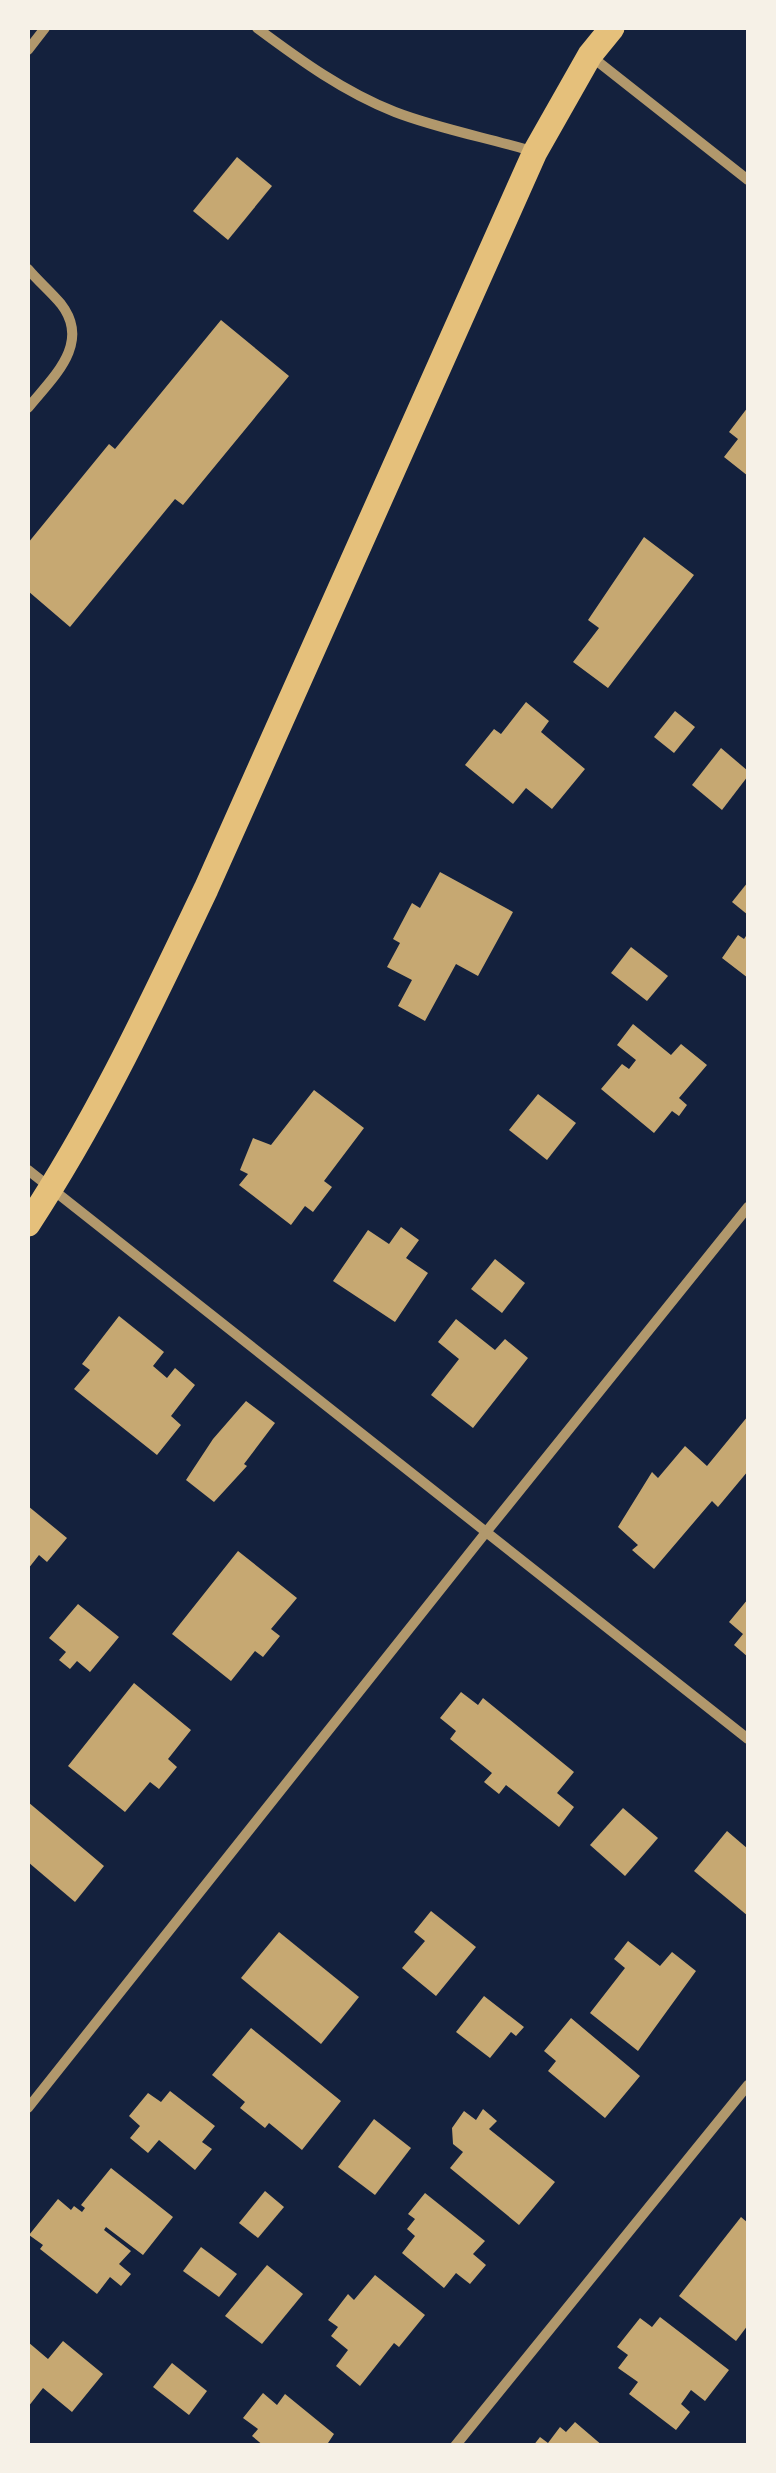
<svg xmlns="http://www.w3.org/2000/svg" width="776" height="2473" font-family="Jost,sans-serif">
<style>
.building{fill:#c6a872}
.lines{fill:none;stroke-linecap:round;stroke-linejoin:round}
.minor{stroke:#b1986c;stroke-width:10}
.primary{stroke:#e5c07b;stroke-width:25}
</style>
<rect width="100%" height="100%" fill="#14213d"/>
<g class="building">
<polygon points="237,157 272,186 228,240 193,211"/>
<polygon points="221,320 289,376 183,505 175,499 70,627 28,591 28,543 109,444 115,449"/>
<polygon points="748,407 748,476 724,457 738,439 729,432"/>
<polygon points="644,537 694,575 608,688 573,662 599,628 588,620"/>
<polygon points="526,702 549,721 541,732 585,769 552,809 526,788 513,804 465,765 494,729 501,734"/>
<polygon points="675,711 695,727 674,753 654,737"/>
<polygon points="721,748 748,771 748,776 722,810 692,785"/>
<polygon points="440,872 513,912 478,976 456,964 425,1021 398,1006 412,980 387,967 400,943 393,939 412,903 420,908"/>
<polygon points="748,882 748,915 732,902"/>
<polygon points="748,933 748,978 722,958 738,935 744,939"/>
<polygon points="631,947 668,976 647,1001 611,973"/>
<polygon points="633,1024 671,1055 681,1044 707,1065 679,1098 687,1105 679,1116 672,1111 654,1133 601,1089 622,1064 629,1069 636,1060 617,1045"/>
<polygon points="314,1090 364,1128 324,1181 332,1187 313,1212 305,1206 291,1225 239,1185 248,1174 240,1170 253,1138 271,1145"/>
<polygon points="538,1094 576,1123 547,1160 509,1130"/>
<polygon points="401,1227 419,1240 406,1258 428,1273 395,1322 333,1281 368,1230 389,1244"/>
<polygon points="495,1259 525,1283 502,1313 471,1289"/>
<polygon points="119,1316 164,1352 153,1366 167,1378 175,1368 195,1385 171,1416 181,1425 157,1455 74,1389 90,1370 82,1364"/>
<polygon points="456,1319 495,1350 505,1339 528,1358 473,1428 431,1395 459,1359 438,1342"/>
<polygon points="246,1401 275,1423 244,1464 247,1466 214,1502 186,1480 213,1439"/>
<polygon points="748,1416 748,1471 718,1507 712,1501 654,1569 632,1550 638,1545 618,1527 652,1472 658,1478 685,1446 707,1466"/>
<polygon points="28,1506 67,1538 47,1562 39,1555 28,1569"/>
<polygon points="238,1551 297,1598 271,1629 280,1636 263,1657 255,1651 231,1681 172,1634"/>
<polygon points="748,1599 748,1657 734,1645 743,1634 729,1622"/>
<polygon points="78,1604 119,1637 90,1672 77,1661 70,1669 59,1660 66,1652 49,1638"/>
<polygon points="134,1683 191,1730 168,1759 177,1767 159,1789 150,1782 125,1812 68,1766"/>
<polygon points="461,1692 478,1705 483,1698 574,1772 557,1793 574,1807 559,1827 506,1785 499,1794 484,1782 492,1773 450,1739 456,1731 440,1718"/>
<polygon points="28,1802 104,1866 75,1902 28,1862"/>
<polygon points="623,1808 658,1838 625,1876 590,1845"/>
<polygon points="727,1831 748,1849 748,1916 694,1871"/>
<polygon points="431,1911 476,1947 436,1996 402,1968 425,1941 414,1932"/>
<polygon points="279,1932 359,1997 321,2044 241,1978"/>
<polygon points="628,1941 660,1966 672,1952 696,1971 638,2051 590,2013 625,1968 614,1959"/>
<polygon points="484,1996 524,2027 516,2036 511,2032 490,2058 456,2032"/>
<polygon points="571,2018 640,2076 605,2118 548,2071 556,2061 544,2051"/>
<polygon points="251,2028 341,2101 302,2150 269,2123 265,2128 240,2108 245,2102 212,2075"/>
<polygon points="170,2091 215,2126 202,2142 212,2149 195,2170 159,2140 148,2153 130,2138 140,2126 129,2116 148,2093 161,2102"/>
<polygon points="483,2109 497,2121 489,2129 555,2182 519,2225 450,2168 463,2152 453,2144 452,2128 464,2111 476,2120"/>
<polygon points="374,2119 411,2148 375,2195 338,2167"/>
<polygon points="111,2168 173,2217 143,2255 106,2227 104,2230 131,2251 119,2264 131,2274 121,2286 110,2277 97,2294 40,2249 43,2245 29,2235 58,2199 71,2210 74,2206 82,2212 85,2208 81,2205"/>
<polygon points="265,2191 284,2207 258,2238 239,2223"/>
<polygon points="425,2193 485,2241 473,2254 486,2265 470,2284 456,2273 444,2288 402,2253 415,2236 407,2229 415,2219 408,2214"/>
<polygon points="741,2217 748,2223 748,2325 736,2341 679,2296"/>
<polygon points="201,2247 237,2274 219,2297 183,2271"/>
<polygon points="267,2265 303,2294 262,2344 225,2316"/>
<polygon points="375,2275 425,2315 399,2347 394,2343 360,2386 336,2366 348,2350 331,2336 338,2327 328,2320 348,2294 354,2300"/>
<polygon points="660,2317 729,2370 705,2401 691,2390 681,2404 690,2412 676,2430 629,2394 638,2382 618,2368 628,2355 617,2347 640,2318 652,2327"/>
<polygon points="63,2341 103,2374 72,2412 43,2388 28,2407 28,2342 48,2359"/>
<polygon points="172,2363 207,2391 189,2415 153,2387"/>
<polygon points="263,2393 277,2405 285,2394 334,2434 326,2446 264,2446 252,2436 258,2429 243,2418"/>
<polygon points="575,2422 603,2446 533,2446 540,2437 548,2443 560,2427 566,2432"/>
</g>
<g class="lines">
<g class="minor">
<path d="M257 28C300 60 344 92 395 112 439 129 489 138 535 152"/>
<polyline points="28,50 45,28"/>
<polyline points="592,57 748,180"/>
<path d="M28 269C38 281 51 292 61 304 92 344 52 378 28 408"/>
<polyline points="28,1170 748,1739"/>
<polyline points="28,2108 487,1531 748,1207"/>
<polyline points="455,2446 748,2085"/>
</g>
<path class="primary" d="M28 1224C98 1118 151 1004 206 889L535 152 590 55 612 28"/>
</g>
<rect width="776" height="2473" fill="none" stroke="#f6f1e7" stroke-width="60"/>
</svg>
